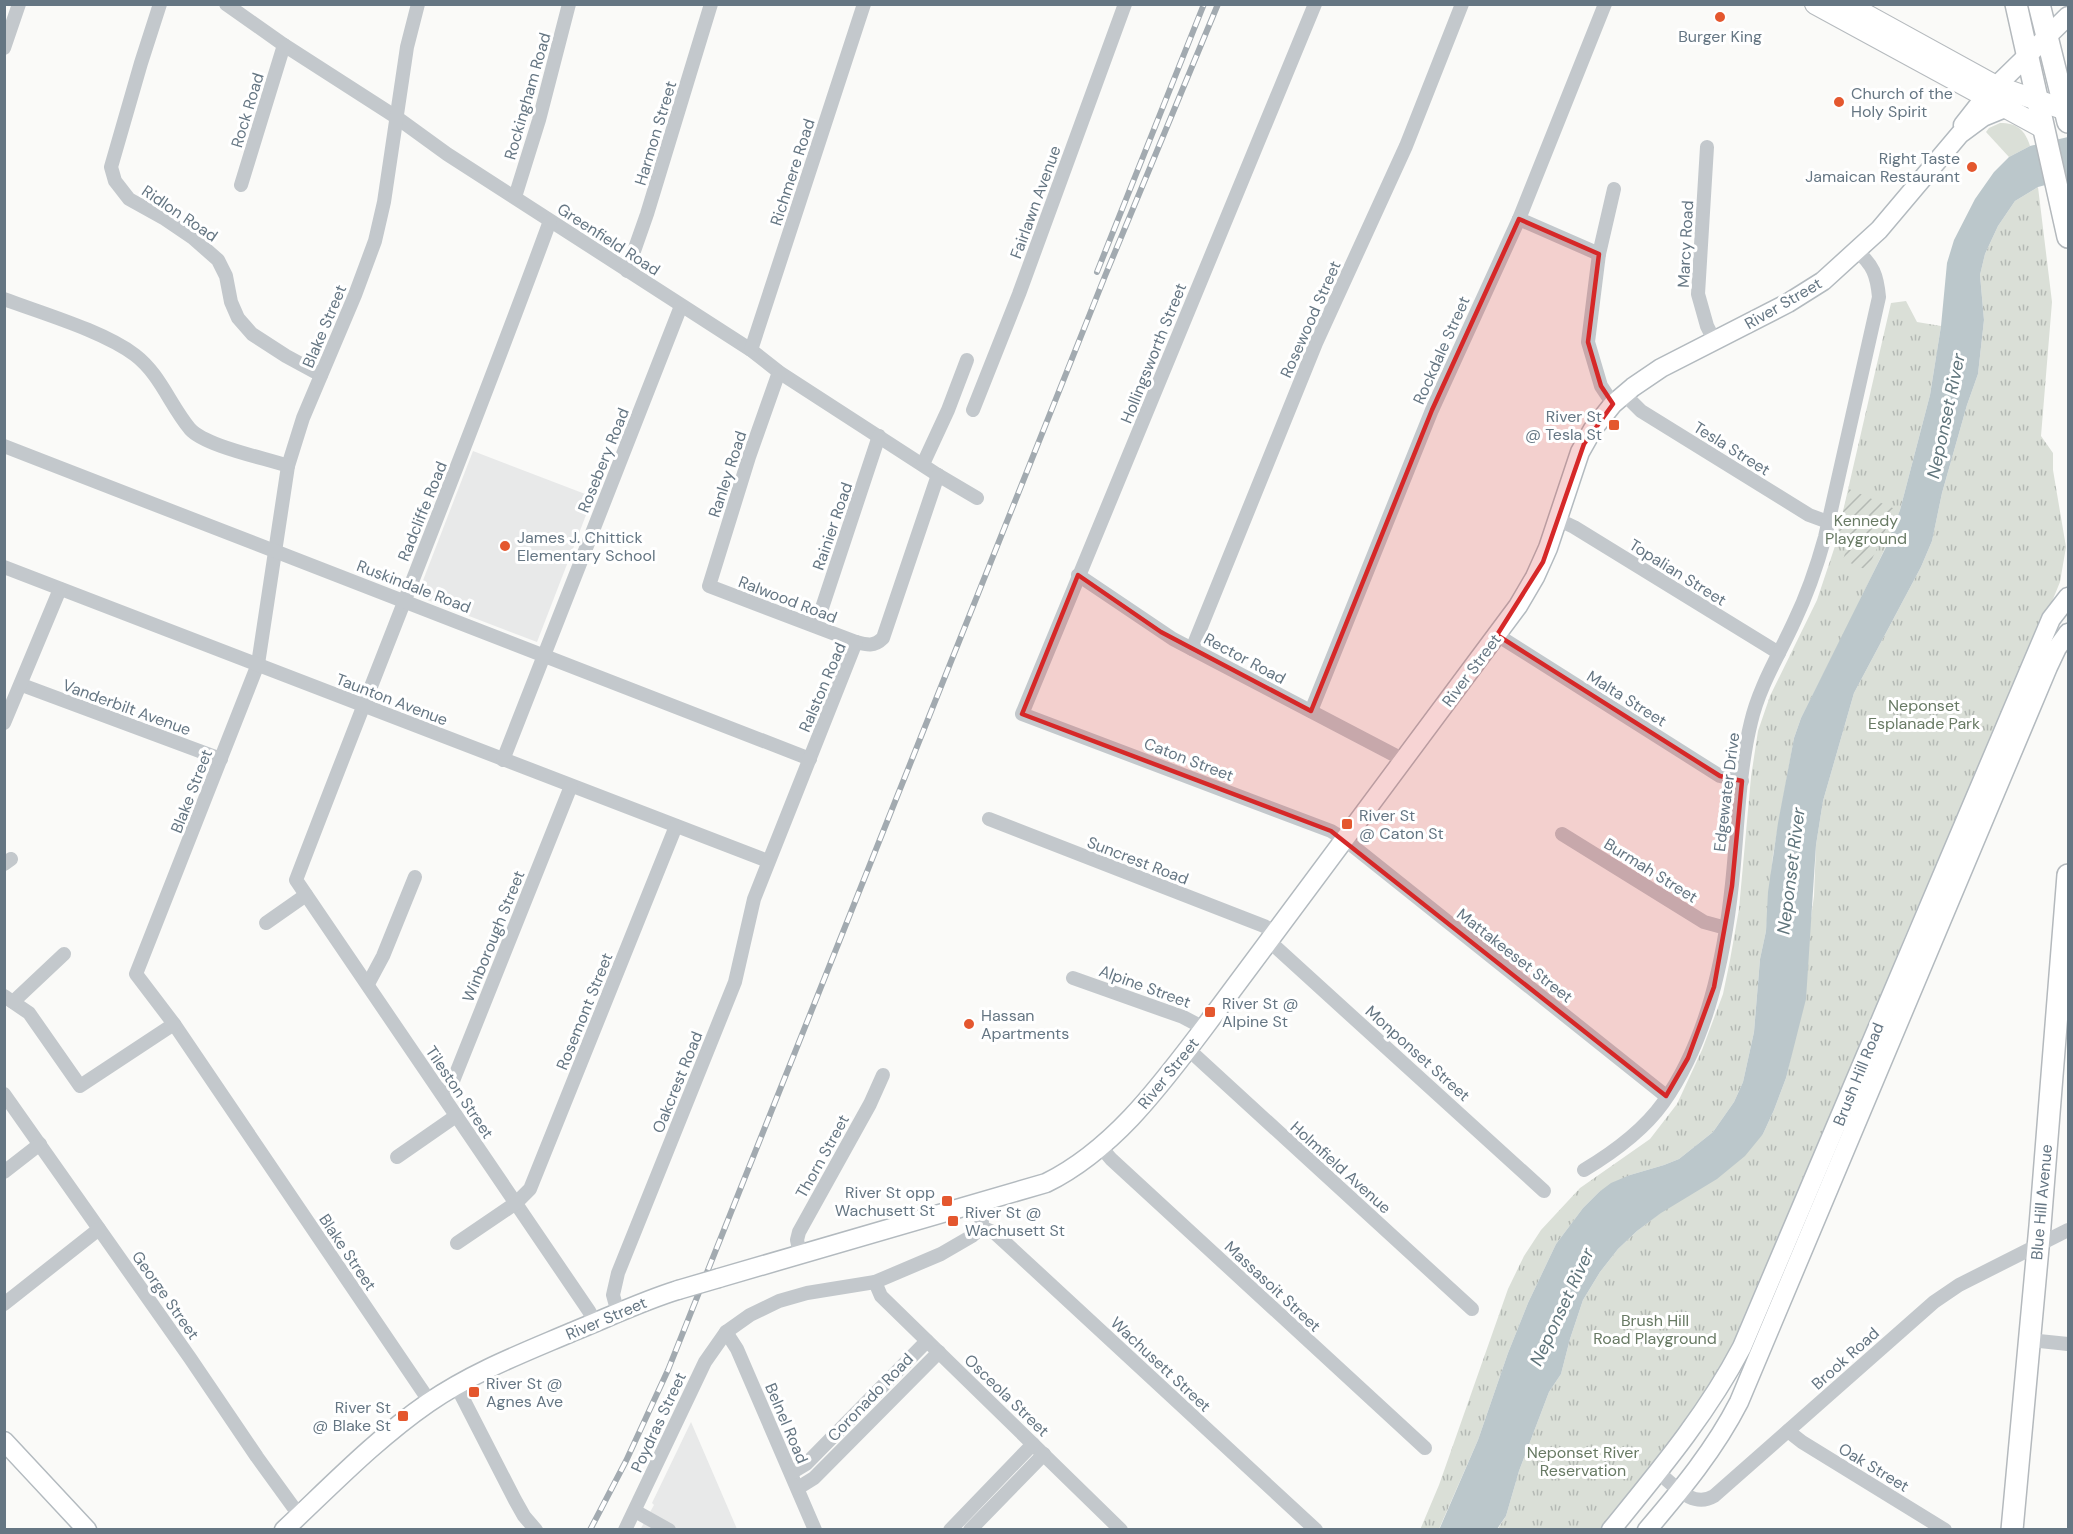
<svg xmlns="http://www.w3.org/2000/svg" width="2073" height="1534" font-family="'DM Sans',sans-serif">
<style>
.built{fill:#e8e9e9}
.grass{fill:#dadfd7}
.park{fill:url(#park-tufts)}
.garden{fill:url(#garden-furrows)}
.water{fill:#bbc7cb}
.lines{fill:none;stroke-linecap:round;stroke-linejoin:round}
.secondary-casing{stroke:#b3babf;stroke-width:21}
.primary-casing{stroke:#b5babe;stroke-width:22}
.trunk-casing{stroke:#b4b9bd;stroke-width:24}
.minor{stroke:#c3c8cc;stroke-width:14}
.secondary{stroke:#fff;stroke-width:18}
.primary{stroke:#fff;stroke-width:20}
.trunk{stroke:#fff;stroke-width:21}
.rail-casing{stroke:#a2aab0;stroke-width:6}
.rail{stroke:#fff;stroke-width:4;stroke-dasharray:11;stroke-linecap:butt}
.secondary-bridge-casing{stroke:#b3babf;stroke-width:21;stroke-linecap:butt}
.secondary-bridge{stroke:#fff;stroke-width:18}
.marked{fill:#d62828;fill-opacity:0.2;stroke:#d62828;stroke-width:4.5;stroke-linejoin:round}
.poi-dot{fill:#e4572e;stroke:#fff;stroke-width:2}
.labels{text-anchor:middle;stroke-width:6;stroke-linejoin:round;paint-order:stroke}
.poi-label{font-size:16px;fill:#657683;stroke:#fff;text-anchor:start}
.street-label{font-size:16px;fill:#657683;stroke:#fff}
.park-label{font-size:16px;fill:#687a64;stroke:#fff}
.water-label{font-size:18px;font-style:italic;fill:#60757c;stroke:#fff}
</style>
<defs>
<pattern id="park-tufts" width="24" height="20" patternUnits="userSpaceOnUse" patternTransform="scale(1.5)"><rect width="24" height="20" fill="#dadfd7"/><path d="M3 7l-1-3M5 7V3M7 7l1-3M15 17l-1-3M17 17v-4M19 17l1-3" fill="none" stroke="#b4b9b4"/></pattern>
<pattern id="garden-furrows" width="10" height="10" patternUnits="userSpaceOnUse" patternTransform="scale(1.5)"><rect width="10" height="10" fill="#dadfd7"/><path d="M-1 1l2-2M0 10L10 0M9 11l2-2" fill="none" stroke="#b4b9b4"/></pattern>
</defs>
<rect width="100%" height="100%" fill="#fafaf8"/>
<g class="built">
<polygon points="473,451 593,497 537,642 417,596"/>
<polygon points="691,1422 737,1529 640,1530 654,1505 652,1503"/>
</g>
<path class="grass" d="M2000 123C2017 123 2025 130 2030 146L2009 157 1986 132 1989 128Z"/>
<g class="park">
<polygon points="2038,187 2052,302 2041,436 2053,453 2053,470 2066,547 2060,582 2051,604 1906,934 1854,1062 1740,1329 1726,1358 1699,1402 1665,1449 1600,1529 1497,1530 1506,1516 1519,1471 1549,1392 1561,1374 1570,1339 1583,1300 1600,1272 1618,1249 1637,1231 1763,1134 1774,1110 1786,1078 1794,1043 1814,896 1816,845 1823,801 1854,693 1921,567 1932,541 1942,493 1967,405 1978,374 1984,320 1980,275 1985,254 1998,226 2015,201"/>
<polygon points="1906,301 1917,322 1941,326 1930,395 1900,510 1891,536 1849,623 1801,718 1794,738 1773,855 1766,931 1760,959 1754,1032 1743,1082 1734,1102 1713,1132 1679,1159 1664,1165 1630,1175 1599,1192 1583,1208 1556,1244 1528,1303 1508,1353 1478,1440 1439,1529 1420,1530 1439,1485 1508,1289 1524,1256 1541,1230 1580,1188 1650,1139 1677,1104 1702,1050 1723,994 1730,960 1739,909 1751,777 1758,731 1770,696 1817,600 1835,546 1891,303"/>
</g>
<polygon class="garden" points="1849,489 1895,509 1867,570 1843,560 1849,540 1837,535"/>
<polygon class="water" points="2068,137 2068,179 2038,187 2015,201 1998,226 1985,254 1980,275 1984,320 1978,374 1967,405 1942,493 1932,541 1921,567 1854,693 1823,801 1816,845 1806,999 1786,1078 1774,1110 1763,1134 1745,1156 1717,1179 1661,1213 1637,1231 1618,1249 1600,1272 1583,1300 1570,1339 1561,1374 1549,1392 1519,1471 1506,1516 1497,1529 1439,1530 1478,1440 1508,1353 1528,1303 1556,1244 1583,1208 1599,1192 1611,1183 1630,1175 1664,1165 1679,1159 1713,1132 1734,1102 1743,1082 1754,1032 1760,959 1766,931 1768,892 1778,823 1794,738 1801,718 1886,547 1900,510 1930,395 1941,326 1947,263 1954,240 1975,199 1994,172 2009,157 2030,146"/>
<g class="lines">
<g class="secondary-casing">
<g id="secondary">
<polyline points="1963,125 1985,97 2068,16"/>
<path d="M719 1278 1046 1183C1113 1150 1160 1086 1204 1028L1518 606 1535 577 1548 548 1580 452 1593 429 1613 404 1633 387 1661 368 1788 303 1823 281 1879 230 1960 134 1983 117 2005 108"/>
<polyline points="4,1441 87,1530"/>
<path d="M284 1530C331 1486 376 1439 428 1403 473 1372 523 1353 572 1332 607 1318 642 1301 678 1290"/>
<path d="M1611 1530C1659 1471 1707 1414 1742 1347L2051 619 2068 597"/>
<path d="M1647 1530C1682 1489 1715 1449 1739 1402L2048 667 2057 648 2068 633"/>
</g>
</g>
<g class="primary-casing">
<g id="primary">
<polyline points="1815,4 2043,128"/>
<polyline points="1847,4 1996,86 2066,110"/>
</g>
</g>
<g class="trunk-casing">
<g id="trunk">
<polyline points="2016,4 2068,237"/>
<polyline points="2039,4 2068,122"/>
<polyline points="2012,1530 2040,1226 2068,875"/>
</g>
</g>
<g class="minor">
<polyline points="160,4 141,63 111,167 115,181 129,199 165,219 193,238 218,260 226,276 231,302 238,318 252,334 286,356 321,375"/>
<polyline points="226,4 284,45 396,117 447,154 751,350 779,372 938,475 977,498"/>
<polyline points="418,4 407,47 384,202 375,241 355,295 303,418 288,466 258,664 136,974 174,1024 430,1402"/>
<polyline points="1315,4 1022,714 1331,831 1344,839 1666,1096"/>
<polyline points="4,48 19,4"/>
<polyline points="1707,147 1698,294 1707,326 1714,340"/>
<polyline points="241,185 284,45"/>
<polyline points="515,197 539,120 569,4"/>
<polyline points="1519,219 1599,254"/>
<path d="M550 221C469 442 380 660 296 880L589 1311 595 1323"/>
<polyline points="627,271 647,214 711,4"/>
<path d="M4 299C44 314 103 331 135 355 160 374 170 405 190 429 205 446 265 458 288 466"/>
<polyline points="751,350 864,4"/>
<path d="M779 372 749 457 709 586 856 642C867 645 874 647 883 638L938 475"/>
<polyline points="1624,394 1641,411 1809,515 1828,522"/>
<polyline points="1613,404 1601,386 1588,342 1599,254 1614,189"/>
<polyline points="973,410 1019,294 1125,4"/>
<polyline points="4,446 810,759"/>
<polyline points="923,464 948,410 967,360"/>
<polyline points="1559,520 1574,527 1779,653"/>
<polyline points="4,567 768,861"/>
<polyline points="1078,575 1173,639 1402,759"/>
<polyline points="816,626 879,436"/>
<polyline points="1497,635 1720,776 1742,781"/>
<polyline points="1192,649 1316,343 1406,146 1462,4"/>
<polyline points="22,685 221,759"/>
<polyline points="1311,711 1432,410 1519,219 1605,4"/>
<polyline points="4,723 60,589"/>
<polyline points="503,760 681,306"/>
<polyline points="989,819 1264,926 1275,932"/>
<polyline points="1562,834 1704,922 1726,928"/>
<polyline points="4,864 11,859"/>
<polyline points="266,923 306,895"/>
<polyline points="1269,941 1544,1191"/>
<polyline points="1073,978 1183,1017 1204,1028"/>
<polyline points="368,984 383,956 415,877"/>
<polyline points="4,996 29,1013 80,1086 174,1024"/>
<polyline points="13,1002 64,954"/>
<polyline points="1188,1049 1472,1309"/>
<polyline points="4,1094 190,1358 257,1457 299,1515"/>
<polyline points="442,1094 453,1081 571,786"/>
<polyline points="1100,1146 1111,1159 1425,1448"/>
<polyline points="397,1157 456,1116"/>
<path d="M1584 1170C1614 1152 1643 1131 1663 1103 1707 1041 1724 959 1732 884 1738 830 1738 775 1751 722 1759 687 1779 655 1794 622 1807 595 1817 566 1825 537L1879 297C1877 275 1873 265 1857 251"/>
<polyline points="4,1172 40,1144"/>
<polyline points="981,1227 995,1233 1316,1530"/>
<polyline points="457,1243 516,1203 530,1189 676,826"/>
<polyline points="800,1254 797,1240 799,1232 870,1104 883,1075"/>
<polyline points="875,1282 881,1296 1121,1530"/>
<polyline points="4,1304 99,1229"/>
<polyline points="618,1313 613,1295 618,1273 735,982 754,899 856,642"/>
<polyline points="726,1332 737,1349 815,1530"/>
<polyline points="2029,1340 2068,1344"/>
<polyline points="456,1385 515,1500 524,1516 536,1530"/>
<polyline points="1788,1431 1802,1442 1945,1530"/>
<path d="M1658 1472C1674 1485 1692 1509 1714 1496L1934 1302 1959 1285 2068 1230"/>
<polyline points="791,1473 806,1464 927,1341"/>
<polyline points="798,1488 814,1478 939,1352"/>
<polyline points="635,1511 669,1530"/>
<polyline points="625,1530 705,1362 726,1332 750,1315 779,1301 807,1293 875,1282 941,1254 972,1236 979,1230 982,1221 979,1203"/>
<polyline points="950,1530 1033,1444"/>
<polyline points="970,1530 1044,1454"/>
</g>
<use href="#secondary" class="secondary"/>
<use href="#primary" class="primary"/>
<use href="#trunk" class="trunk"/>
<g class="rail-casing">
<g id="rail">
<polyline points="1097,272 1204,4"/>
<polyline points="590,1530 626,1461 668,1370 1105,276 1218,4"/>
</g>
</g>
<use href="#rail" class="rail"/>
<g class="secondary-bridge-casing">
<polyline id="secondary-bridge" points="678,1290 719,1278"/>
</g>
<use href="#secondary-bridge" class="secondary-bridge"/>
</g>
<path class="marked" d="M1519 219 1599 254 1588 342 1601 386 1613 404 1584 444 1543 562 1497 635 1720 776 1742 781 1732 886 1714 987 1688 1058 1666 1096 1331 831 1022 714 1078 575 1161 632 1311 711 1432 410Z"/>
<g class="poi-dot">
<circle cx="1720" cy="17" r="6"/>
<circle cx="1839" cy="102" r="6"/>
<circle cx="1972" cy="167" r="6"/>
<rect x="1608" y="419" width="12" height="12" rx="3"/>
<circle cx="505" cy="546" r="6"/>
<rect x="1341" y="818" width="12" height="12" rx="3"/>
<rect x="1204" y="1006" width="12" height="12" rx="3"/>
<circle cx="969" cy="1024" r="6"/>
<rect x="941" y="1195" width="12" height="12" rx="3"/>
<rect x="947" y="1215" width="12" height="12" rx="3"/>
<rect x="468" y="1386" width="12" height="12" rx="3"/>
<rect x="397" y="1410" width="12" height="12" rx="3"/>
</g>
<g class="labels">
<g class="poi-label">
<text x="1720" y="42" text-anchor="middle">Burger King</text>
<text x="1851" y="99">Church of the<tspan x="1851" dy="18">Holy Spirit</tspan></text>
<text x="1960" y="164" text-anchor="end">Right Taste<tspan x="1960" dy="18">Jamaican Restaurant</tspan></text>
<text x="1602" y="422" text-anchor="end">River St<tspan x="1602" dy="18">@ Tesla St</tspan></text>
<text x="517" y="543">James J. Chittick<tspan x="517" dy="18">Elementary School</tspan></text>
<text x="1359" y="821">River St<tspan x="1359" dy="18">@ Caton St</tspan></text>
<text x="1222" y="1009">River St @<tspan x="1222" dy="18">Alpine St</tspan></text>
<text x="981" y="1021">Hassan<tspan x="981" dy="18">Apartments</tspan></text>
<text x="935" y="1198" text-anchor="end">River St opp<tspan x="935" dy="18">Wachusett St</tspan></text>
<text x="965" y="1218">River St @<tspan x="965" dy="18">Wachusett St</tspan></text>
<text x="486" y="1389">River St @<tspan x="486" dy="18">Agnes Ave</tspan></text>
<text x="391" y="1413" text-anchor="end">River St<tspan x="391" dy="18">@ Blake St</tspan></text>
</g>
<g class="street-label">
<text transform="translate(527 96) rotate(-74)" y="6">Rockingham Road</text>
<text transform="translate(247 110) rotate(-73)" y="6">Rock Road</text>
<text transform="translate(655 133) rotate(-73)" y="6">Harmon Street</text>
<text transform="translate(792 172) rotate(-72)" y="6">Richmere Road</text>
<text transform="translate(1035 202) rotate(-70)" y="6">Fairlawn Avenue</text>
<text transform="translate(180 213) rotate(34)" y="6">Ridlon Road</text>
<text transform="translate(609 239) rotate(33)" y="6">Greenfield Road</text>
<text transform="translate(1685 244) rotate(-87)" y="6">Marcy Road</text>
<text transform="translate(1783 303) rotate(-30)" y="6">River Street</text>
<text transform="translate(1310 319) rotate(-66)" y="6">Rosewood Street</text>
<text transform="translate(324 326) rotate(-67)" y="6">Blake Street</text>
<text transform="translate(1441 350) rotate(-66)" y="6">Rockdale Street</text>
<text transform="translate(1153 353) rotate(-68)" y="6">Hollingsworth Street</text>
<text transform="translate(1732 448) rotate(32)" y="6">Tesla Street</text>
<text transform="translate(603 460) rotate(-68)" y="6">Rosebery Road</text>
<text transform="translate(727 474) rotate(-72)" y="6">Ranley Road</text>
<text transform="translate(422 511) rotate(-68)" y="6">Radcliffe Road</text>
<text transform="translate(832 526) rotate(-71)" y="6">Rainier Road</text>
<text transform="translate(1678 572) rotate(32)" y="6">Topalian Street</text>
<text transform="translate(414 586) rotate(21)" y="6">Ruskindale Road</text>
<text transform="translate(788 599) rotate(21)" y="6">Ralwood Road</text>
<text transform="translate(1245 658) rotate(28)" y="6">Rector Road</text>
<text transform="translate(1471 670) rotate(-53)" y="6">River Street</text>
<text transform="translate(822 687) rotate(-67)" y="6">Ralston Road</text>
<text transform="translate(1627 698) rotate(32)" y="6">Malta Street</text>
<text transform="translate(392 699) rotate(21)" y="6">Taunton Avenue</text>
<text transform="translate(127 707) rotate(20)" y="6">Vanderbilt Avenue</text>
<text transform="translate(1189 759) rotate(21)" y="6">Caton Street</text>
<text transform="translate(191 791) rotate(-69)" y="6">Blake Street</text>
<text transform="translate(1726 792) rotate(-83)" y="6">Edgewater Drive</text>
<text transform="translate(1138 860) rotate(21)" y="6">Suncrest Road</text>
<text transform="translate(1651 870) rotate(32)" y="6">Burmah Street</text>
<text transform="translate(493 936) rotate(-68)" y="6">Winborough Street</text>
<text transform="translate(1515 955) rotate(38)" y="6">Mattakeeset Street</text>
<text transform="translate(1145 986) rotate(20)" y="6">Alpine Street</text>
<text transform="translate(584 1011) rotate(-68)" y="6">Rosemont Street</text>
<text transform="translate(1418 1053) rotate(42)" y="6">Monponset Street</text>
<text transform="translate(1168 1073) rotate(-51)" y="6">River Street</text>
<text transform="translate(1858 1074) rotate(-68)" y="6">Brush Hill Road</text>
<text transform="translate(677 1082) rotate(-68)" y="6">Oakcrest Road</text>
<text transform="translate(460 1092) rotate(56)" y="6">Tileston Street</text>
<text transform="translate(822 1156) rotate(-61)" y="6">Thorn Street</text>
<text transform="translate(1341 1167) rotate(42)" y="6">Holmfield Avenue</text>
<text transform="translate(2041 1202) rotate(-85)" y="6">Blue Hill Avenue</text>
<text transform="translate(348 1252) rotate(56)" y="6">Blake Street</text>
<text transform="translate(1273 1286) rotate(43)" y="6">Massasoit Street</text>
<text transform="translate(166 1295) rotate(55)" y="6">George Street</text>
<text transform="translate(606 1318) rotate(-23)" y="6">River Street</text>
<text transform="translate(1845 1358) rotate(-42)" y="6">Brook Road</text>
<text transform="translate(1161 1364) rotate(43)" y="6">Wachusett Street</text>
<text transform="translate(1007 1395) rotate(44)" y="6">Osceola Street</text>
<text transform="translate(870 1397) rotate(-46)" y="6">Coronado Road</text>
<text transform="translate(658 1422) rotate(-65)" y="6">Poydras Street</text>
<text transform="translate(787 1423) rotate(67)" y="6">Belnel Road</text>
<text transform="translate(1874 1467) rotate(31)" y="6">Oak Street</text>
</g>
<g class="park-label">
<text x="1866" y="526">Kennedy<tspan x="1866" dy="18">Playground</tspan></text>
<text x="1924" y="711">Neponset<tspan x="1924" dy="18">Esplanade Park</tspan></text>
<text x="1655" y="1326">Brush Hill<tspan x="1655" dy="18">Road Playground</tspan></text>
<text x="1583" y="1458">Neponset River<tspan x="1583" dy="18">Reservation</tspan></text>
</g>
<g class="water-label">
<text transform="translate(1946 416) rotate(-78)" y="6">Neponset River</text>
<text transform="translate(1791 871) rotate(-83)" y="6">Neponset River</text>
<text transform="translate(1562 1307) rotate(-65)" y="6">Neponset River</text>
</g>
</g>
<rect width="2073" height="1534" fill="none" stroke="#657683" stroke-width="12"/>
</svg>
